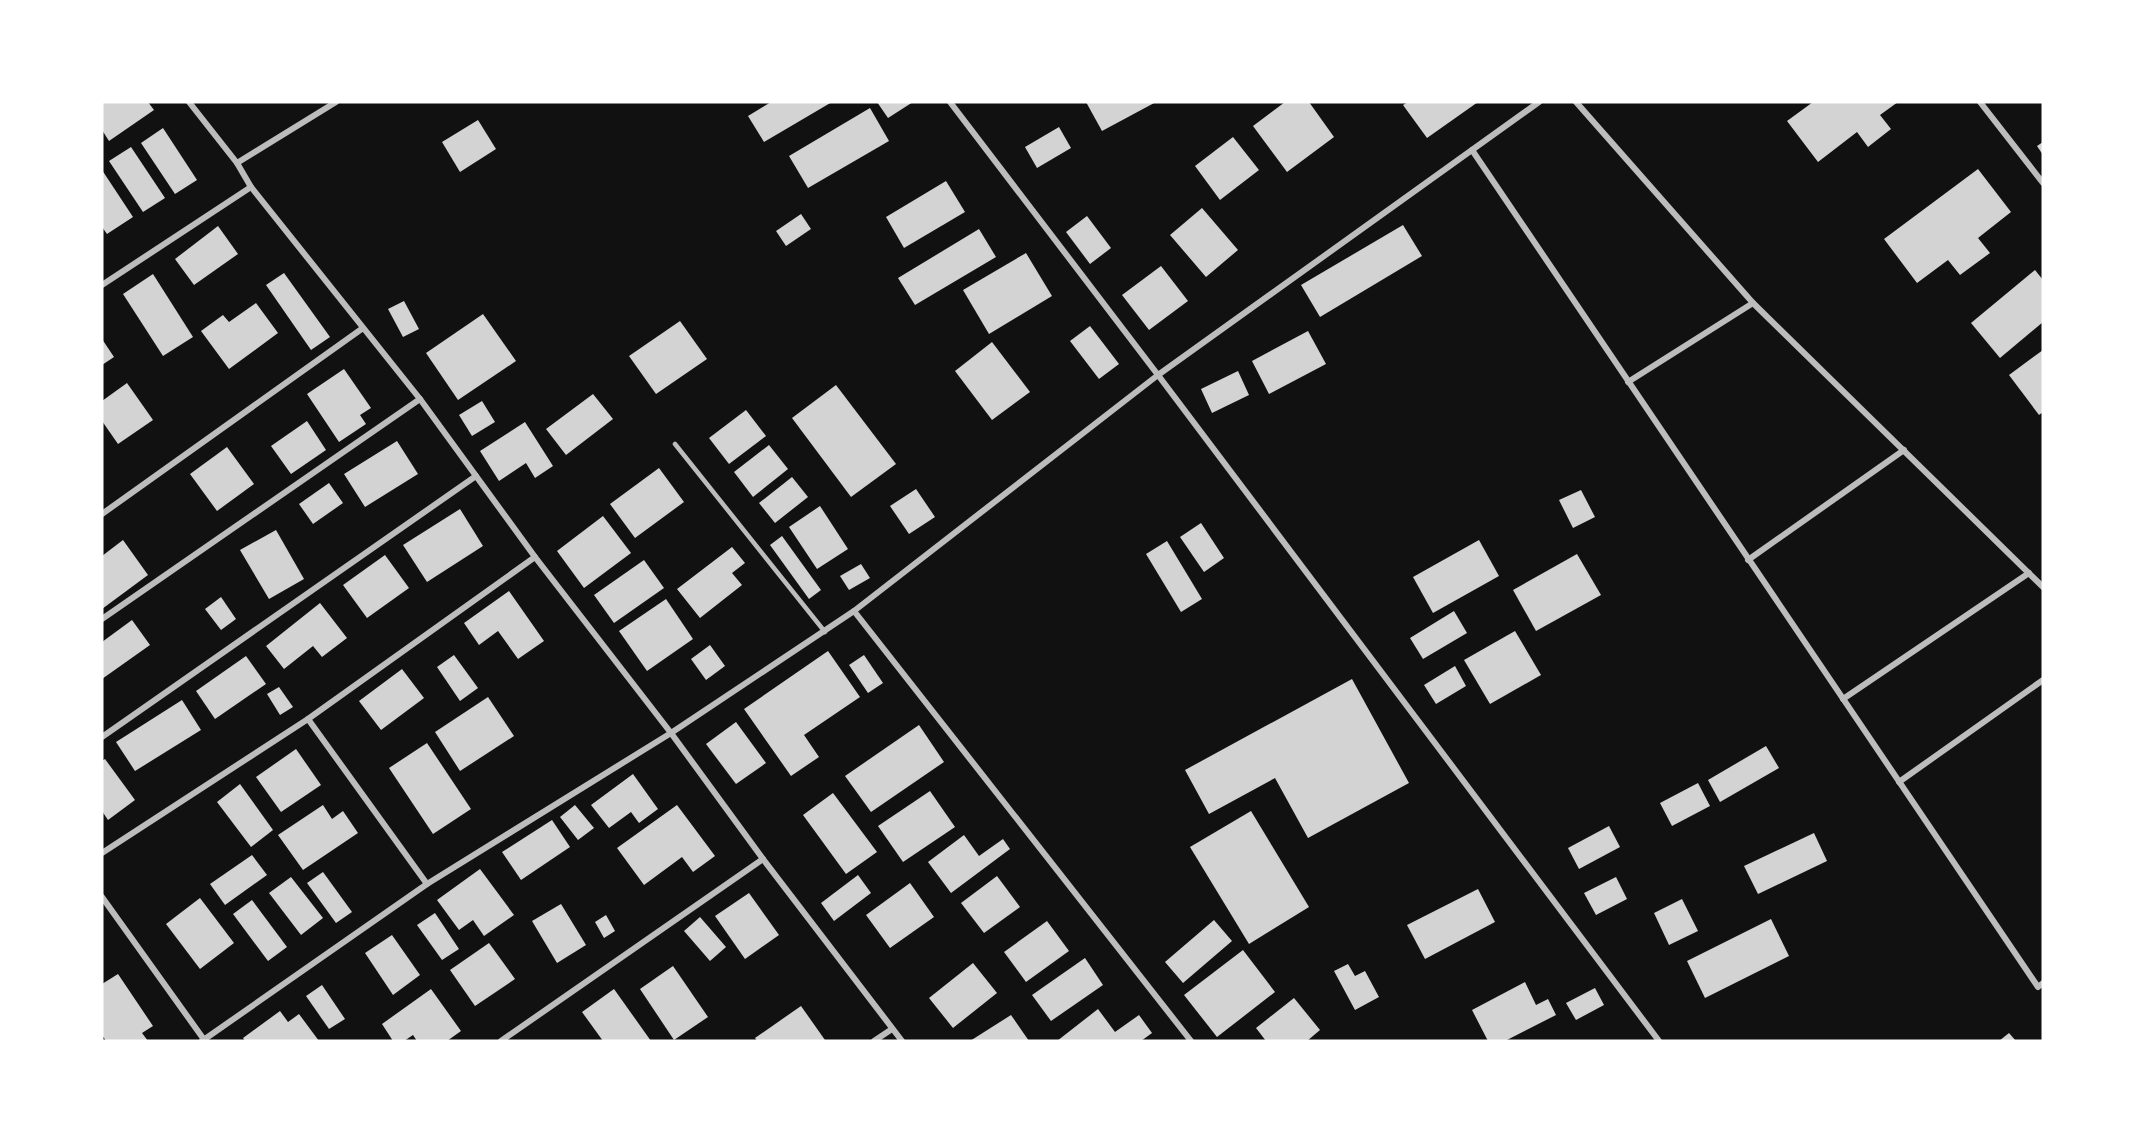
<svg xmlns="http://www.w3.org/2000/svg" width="2145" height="1143" font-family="Rubik,sans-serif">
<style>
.building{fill:#d3d3d3}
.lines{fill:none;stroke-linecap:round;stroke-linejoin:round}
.service{stroke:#bcbcbc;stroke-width:4.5}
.minor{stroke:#bcbcbc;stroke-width:6}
</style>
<rect width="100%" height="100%" fill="#111"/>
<g class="building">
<polygon points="102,102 148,102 154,110 109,141 102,130"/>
<polygon points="771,102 832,102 764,142 748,116"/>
<polygon points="877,102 913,102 888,118"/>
<polygon points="1086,102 1156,102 1102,131"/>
<polygon points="1285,102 1309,102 1334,137 1287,172 1253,126"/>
<polygon points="1408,102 1478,102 1427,138 1403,105"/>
<polygon points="1813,102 1898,102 1880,115 1891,129 1868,147 1857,132 1818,162 1787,121"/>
<polygon points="870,108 889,141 808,188 789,156"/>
<polygon points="478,120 496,149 460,172 442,142"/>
<polygon points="1059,127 1071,148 1037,168 1025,147"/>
<polygon points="163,128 197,180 175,194 141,143"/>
<polygon points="1233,137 1259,170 1220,200 1195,166"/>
<polygon points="2043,142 2043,155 2037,146"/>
<polygon points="131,147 165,198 143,212 109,161"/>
<polygon points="1978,169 2011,212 1978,238 1990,253 1960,275 1948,260 1917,283 1884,239"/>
<polygon points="102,170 133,217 107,234 102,227"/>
<polygon points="946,181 965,212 904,248 886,217"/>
<polygon points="1202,208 1238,250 1206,277 1170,235"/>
<polygon points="801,214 811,229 786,246 776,231"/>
<polygon points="1087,216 1111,248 1090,264 1066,232"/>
<polygon points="1403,225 1422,256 1320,317 1301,285"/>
<polygon points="218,226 238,254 194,285 175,259"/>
<polygon points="979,229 996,257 915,305 898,278"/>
<polygon points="1026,253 1052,296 989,334 963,290"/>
<polygon points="1161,266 1188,301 1149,330 1122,295"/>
<polygon points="2035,270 2043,280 2043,322 2000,358 1971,323"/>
<polygon points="284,273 330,337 311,350 266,285"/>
<polygon points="153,274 193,337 163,356 123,294"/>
<polygon points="404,301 419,329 403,337 388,309"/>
<polygon points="256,303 278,333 229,369 201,331 223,315 229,322"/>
<polygon points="483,314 516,361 458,400 426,353"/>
<polygon points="680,321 707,359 656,394 629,356"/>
<polygon points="1090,326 1119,364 1099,379 1070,341"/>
<polygon points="1308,331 1326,364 1269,394 1252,361"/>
<polygon points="102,339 114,357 102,365"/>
<polygon points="992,342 1030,392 992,420 955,371"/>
<polygon points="2043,350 2043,412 2039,415 2009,375"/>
<polygon points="344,369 371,408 360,415 366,424 339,442 307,394"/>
<polygon points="1238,371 1249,395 1212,413 1201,389"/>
<polygon points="127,383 153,420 118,444 102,421 102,401"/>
<polygon points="836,385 896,464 851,497 792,418"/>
<polygon points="593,394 613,419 566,455 546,429"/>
<polygon points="482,401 495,422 472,436 459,415"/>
<polygon points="746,410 766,436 729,464 709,438"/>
<polygon points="307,421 326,450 291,474 271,446"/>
<polygon points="525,422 553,466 535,478 526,463 499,481 480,451"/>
<polygon points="397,441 418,474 365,507 344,474"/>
<polygon points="769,445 788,469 753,497 734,472"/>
<polygon points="227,447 254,484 217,511 190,474"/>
<polygon points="659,468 684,502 635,538 610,504"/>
<polygon points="792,477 808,497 775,523 759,503"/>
<polygon points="329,483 343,503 313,524 299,504"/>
<polygon points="916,489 935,517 909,534 890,506"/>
<polygon points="1581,490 1595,517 1573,528 1559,500"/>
<polygon points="820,506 848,549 817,569 789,527"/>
<polygon points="460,509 483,546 427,582 403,545"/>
<polygon points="603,516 631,553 584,588 557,551"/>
<polygon points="1201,523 1224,558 1204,572 1180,537"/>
<polygon points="276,530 304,579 269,599 240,550"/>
<polygon points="782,536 821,590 809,599 770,545"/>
<polygon points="123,540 148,575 102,609 102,556"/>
<polygon points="1479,540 1499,576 1433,613 1413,577"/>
<polygon points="1167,541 1202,599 1181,612 1146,554"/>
<polygon points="732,547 745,563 732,573 742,585 700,618 677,589"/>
<polygon points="1577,554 1601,595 1536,631 1513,590"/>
<polygon points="385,555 409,588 367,618 343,585"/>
<polygon points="644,560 664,588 614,623 594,595"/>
<polygon points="861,564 870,578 849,590 840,576"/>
<polygon points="509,591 544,641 518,659 498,631 479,645 464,623"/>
<polygon points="221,597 236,619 221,630 205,609"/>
<polygon points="666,599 693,639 647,671 619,631"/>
<polygon points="320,603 347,638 322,657 313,646 284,669 266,646"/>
<polygon points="1454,611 1467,633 1423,659 1410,638"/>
<polygon points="132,620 150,645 102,679 102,642"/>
<polygon points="1515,631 1541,675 1490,704 1464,660"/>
<polygon points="710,645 725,666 706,680 691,659"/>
<polygon points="828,651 860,697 804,735 819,757 791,776 744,709"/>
<polygon points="454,655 478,688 460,701 437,667"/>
<polygon points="864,655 883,683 868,693 849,665"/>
<polygon points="246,656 266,684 215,719 196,691"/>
<polygon points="1455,666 1466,686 1436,704 1424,685"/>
<polygon points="402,669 424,698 381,730 359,701"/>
<polygon points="1352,679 1409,783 1308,838 1275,778 1209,814 1185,770"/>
<polygon points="279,687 293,707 280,715 267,694"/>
<polygon points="488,697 514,736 460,771 435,732"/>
<polygon points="182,700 201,730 135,771 116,742"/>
<polygon points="736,722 766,763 736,784 706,744"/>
<polygon points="919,725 944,762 871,812 845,776"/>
<polygon points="427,743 471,809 433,834 389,768"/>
<polygon points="1766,746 1779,768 1720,802 1708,780"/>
<polygon points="296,749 321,785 281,812 256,777"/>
<polygon points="105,759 135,800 108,820 102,811 102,761"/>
<polygon points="633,774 658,809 639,823 631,812 609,828 591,805"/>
<polygon points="1698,783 1710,806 1672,826 1660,803"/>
<polygon points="240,784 273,830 251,847 217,802"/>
<polygon points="930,791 955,827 903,862 878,826"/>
<polygon points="833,793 877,852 846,874 803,815"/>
<polygon points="323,805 332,819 343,811 358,833 303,870 278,835"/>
<polygon points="575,805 594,828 578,840 560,817"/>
<polygon points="677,805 715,856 693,872 682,857 644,885 617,848"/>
<polygon points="1251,811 1309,907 1249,944 1190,847"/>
<polygon points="552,820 570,847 521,880 502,852"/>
<polygon points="1609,826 1620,847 1579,869 1568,848"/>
<polygon points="1814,833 1827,861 1758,894 1744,866"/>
<polygon points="964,835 979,856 1003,839 1010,849 951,893 928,862"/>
<polygon points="252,855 267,875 225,905 210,884"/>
<polygon points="480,869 514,915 484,936 473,920 459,930 437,900"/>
<polygon points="323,872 352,912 336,923 307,883"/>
<polygon points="858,875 871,893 834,921 821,903"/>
<polygon points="997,876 1020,907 984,933 961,903"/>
<polygon points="291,877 323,918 301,935 269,893"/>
<polygon points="1616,877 1627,899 1596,915 1584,893"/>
<polygon points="910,883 934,917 890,948 866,915"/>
<polygon points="1478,889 1495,922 1425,959 1407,925"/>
<polygon points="749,893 779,935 745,959 715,916"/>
<polygon points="200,898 234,943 200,969 166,924"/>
<polygon points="1682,899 1698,931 1669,945 1654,913"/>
<polygon points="252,900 287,947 268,961 233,914"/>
<polygon points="561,904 586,945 557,963 532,921"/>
<polygon points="435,913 459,949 442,960 417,925"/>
<polygon points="606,915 615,931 604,938 595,922"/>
<polygon points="700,917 726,947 710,961 684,931"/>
<polygon points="1771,919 1789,956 1705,998 1687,961"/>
<polygon points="1214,920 1232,941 1183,983 1165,962"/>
<polygon points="1047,921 1069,951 1026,982 1004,952"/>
<polygon points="392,935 420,975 393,995 365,953"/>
<polygon points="489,943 515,979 475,1006 450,970"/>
<polygon points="1243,950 1275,992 1217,1037 1184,995"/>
<polygon points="1085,958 1103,985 1051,1021 1032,995"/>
<polygon points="973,963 997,993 953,1028 929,998"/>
<polygon points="1348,964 1355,976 1365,971 1379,997 1355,1010 1334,971"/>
<polygon points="673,966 708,1017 674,1040 640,989"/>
<polygon points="118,974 153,1026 142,1033 148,1041 106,1041 102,1035 102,984"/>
<polygon points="1525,982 1536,1005 1548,999 1556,1015 1505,1041 1488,1041 1472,1010"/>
<polygon points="322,985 345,1019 329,1029 306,996"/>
<polygon points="1595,988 1604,1005 1576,1020 1566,1003"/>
<polygon points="431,989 461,1031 447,1041 417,1041 413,1035 404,1041 393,1041 382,1024"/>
<polygon points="614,989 651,1041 603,1041 582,1012"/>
<polygon points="1294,998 1320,1030 1307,1041 1266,1041 1256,1028"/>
<polygon points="801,1006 825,1040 757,1041 755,1038"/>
<polygon points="1098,1009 1115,1032 1139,1015 1152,1033 1141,1041 1057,1041"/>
<polygon points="280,1011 288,1022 299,1014 319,1041 245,1041 243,1038"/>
<polygon points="1011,1015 1029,1041 970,1041"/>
<polygon points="2009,1033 2016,1041 1999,1041"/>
</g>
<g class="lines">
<polyline class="service" points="675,444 825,632"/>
<g class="minor">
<polyline points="189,102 237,163 251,187 420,399 535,557 671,733 763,859 902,1041"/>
<polyline points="950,102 1158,375 1659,1041"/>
<polyline points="1576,102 1753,303 2043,587"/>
<polyline points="1980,102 2043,183"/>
<polyline points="1472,150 2038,987 2043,983"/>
<polyline points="237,163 336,102"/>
<polyline points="102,285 251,187"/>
<polyline points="1628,382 1753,303"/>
<polyline points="102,514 363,328"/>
<polyline points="1748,560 1904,450"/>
<polyline points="854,611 1191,1041"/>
<polyline points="102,619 420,399"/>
<polyline points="1843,699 2029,573"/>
<polyline points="308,719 427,884"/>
<polyline points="102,737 476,476"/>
<polyline points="1899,782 2043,680"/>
<polyline points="102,853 308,719 535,557"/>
<polyline points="102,897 205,1041"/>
<polyline points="202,1041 427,884 671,733 854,611 1158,375 1539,102"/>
<polyline points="501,1041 763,859"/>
<polyline points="874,1041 892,1029"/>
</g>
</g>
<rect width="2145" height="1143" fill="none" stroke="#ffffff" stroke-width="207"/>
</svg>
